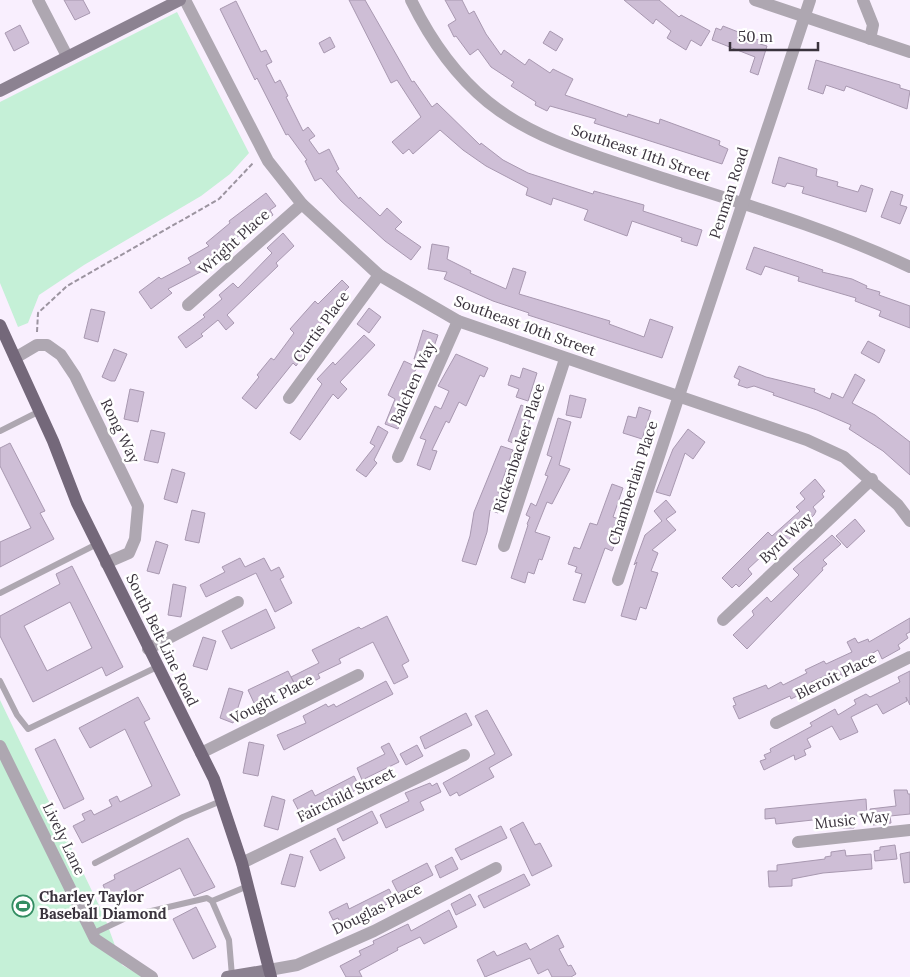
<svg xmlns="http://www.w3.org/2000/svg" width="910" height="977" font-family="Lora,serif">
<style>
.green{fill:#c5f0d7}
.building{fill:#cebed6;stroke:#a898b0;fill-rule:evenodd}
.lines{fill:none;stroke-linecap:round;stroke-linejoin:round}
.path{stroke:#9c94a0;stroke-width:2;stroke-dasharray:5 2.5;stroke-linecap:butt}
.lane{stroke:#aea7b1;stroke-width:6}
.street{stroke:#aea7b1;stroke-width:12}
.secondary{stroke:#8c8291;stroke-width:12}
.primary{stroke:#74687a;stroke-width:12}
.labels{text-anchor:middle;stroke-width:5;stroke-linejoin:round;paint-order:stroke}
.street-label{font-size:15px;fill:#3a333d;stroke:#fff}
.poi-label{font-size:15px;font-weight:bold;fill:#3a333d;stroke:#fff;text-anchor:start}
</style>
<rect width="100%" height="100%" fill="#f9effe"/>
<g class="green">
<polygon points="177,12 249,153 230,174 201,196 84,265 39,295 28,323 18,327 0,283 0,102"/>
<polygon points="0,700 105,918 122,965 143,977 0,977"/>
</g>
<g class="building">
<polygon points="64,0 83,0 90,13 75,20"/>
<polygon points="349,0 365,0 412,82 414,81 432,107 437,103 480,145 481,143 503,160 528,173 593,194 594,191 644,205 643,211 702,230 697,246 681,241 682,238 632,221 627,236 584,220 588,210 553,198 551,205 526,195 528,188 486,166 463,150 440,130 413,154 409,149 403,154 392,142 421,117 397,80 391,83"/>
<polygon points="445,0 462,0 469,14 474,11 486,34 501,55 504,50 525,65 529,59 550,73 553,69 573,79 565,95 627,117 628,114 659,124 660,119 720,141 719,145 728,149 722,164 594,123 596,119 550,106 547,111 535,105 536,102 511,86 514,82 491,67 478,49 470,55 456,36 454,37 448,25 456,20"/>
<polygon points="624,0 659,0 679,17 681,15 710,31 701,46 691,40 686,50 667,38 671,31 656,19 653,24"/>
<polygon points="236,1 261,52 266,50 272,62 266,65 275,83 280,80 288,96 286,97 303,131 308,127 315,136 309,140 319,154 329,149 339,169 336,171 359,199 360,197 380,216 387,208 402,222 395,229 421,247 411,260 385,241 341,201 321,178 315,181 305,161 307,160 288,134 286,135 257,78 255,80 220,9"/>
<polygon points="20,25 29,43 14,51 5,33"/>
<polygon points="723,26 761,41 760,44 767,46 758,75 750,72 755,57 712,40 716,28 721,30"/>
<polygon points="550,31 563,39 556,51 543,43"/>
<polygon points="330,37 335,47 324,53 319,43"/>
<polygon points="816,60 900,85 900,88 910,91 907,109 846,86 844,91 826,85 823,94 808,89"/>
<polygon points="779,157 817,169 816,176 838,182 837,186 858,192 861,185 873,189 866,212 802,193 804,187 787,183 785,187 772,183"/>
<polygon points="891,191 903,195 900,205 907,207 900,224 881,217"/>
<polygon points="266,193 276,206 270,210 273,215 253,230 250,227 210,259 214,265 168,289 172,293 151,309 139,292 159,277 161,279 191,263 188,258 209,246 206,243 230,223 229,221"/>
<polygon points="283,233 294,246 276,263 278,266 227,315 234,323 226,330 218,320 201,334 203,336 186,348 178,337 205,317 203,315 222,299 219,295 233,283 238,288 272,253 267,248"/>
<polygon points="432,244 449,247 447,259 471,271 470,273 506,289 513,268 526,272 519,294 610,321 609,324 644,337 650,319 673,327 662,358 528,315 529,313 493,301 444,279 447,272 428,269"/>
<polygon points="754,247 823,270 822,272 852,279 867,286 866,288 880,292 879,295 910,306 910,328 879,316 881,311 855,301 856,298 798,281 799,277 765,266 761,275 746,269"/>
<polygon points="342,280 349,287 342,294 346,299 334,309 300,346 307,351 296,366 293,363 256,409 242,398 259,377 257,375 271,358 274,360 294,333 290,329 315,301 318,304"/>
<polygon points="369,308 381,317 369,333 357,324"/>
<polygon points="91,309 105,312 98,342 84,338"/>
<polygon points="423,330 438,335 428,364 414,359"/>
<polygon points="364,335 375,345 340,382 347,389 338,399 333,394 300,440 290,433 322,384 317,379 333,362 335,365"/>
<polygon points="868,341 885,350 879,363 861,353"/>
<polygon points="114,349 127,354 115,381 111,381 102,377"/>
<polygon points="456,354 488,368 484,377 480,375 466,406 459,402 449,423 446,421 432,450 437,451 430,470 417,465 426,440 420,438 435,406 441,409 449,391 438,386"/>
<polygon points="404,361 417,367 403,395 410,398 398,429 385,424 395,399 388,395"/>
<polygon points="739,366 766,377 815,389 814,392 830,399 832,393 843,398 855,374 865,380 852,403 875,415 910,442 910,475 883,451 849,429 851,425 817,410 773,395 774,393 754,386 747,388 738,385 740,380 734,377"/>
<polygon points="523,368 537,373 528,401 516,397 519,389 508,385 511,375 520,378"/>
<polygon points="130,389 144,392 138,422 124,419"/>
<polygon points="570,395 586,399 581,418 566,415"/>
<polygon points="521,405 533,410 521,446 508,441"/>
<polygon points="639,407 651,411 642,439 623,433 628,416 636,418"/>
<polygon points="558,418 571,422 559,465 570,469 552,504 547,502 535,532 550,537 542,560 539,559 534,574 528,572 525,583 511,578 528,525 527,524 530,517 526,515 531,503 536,506 548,476 545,475 552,457 547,455"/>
<polygon points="378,426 388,432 374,460 377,463 366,477 356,470 375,446 370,443"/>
<polygon points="688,429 705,442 693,459 685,453 670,496 656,492 673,449"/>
<polygon points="151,430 165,433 158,463 144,460"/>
<polygon points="10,443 45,511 40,513 54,539 0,567 0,542 31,528 0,466 0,448"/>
<polygon points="501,446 513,450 498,493 505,496 498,513 490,510 487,532 476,565 462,561 470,536 474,512"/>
<polygon points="172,469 185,473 177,503 164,499"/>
<polygon points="815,479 825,491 822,494 824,497 813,507 816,511 814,515 777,551 773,547 763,555 748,569 752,574 739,587 736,584 732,588 722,578 768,532 772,536 800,511 796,507 805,499 800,493"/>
<polygon points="612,484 623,488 613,517 625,521 612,551 605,548 585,603 573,600 582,574 575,572 577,567 568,564 574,547 580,549 590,523 597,525"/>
<polygon points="666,500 676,512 666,519 676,530 652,550 658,553 651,571 658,573 646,609 640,607 636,620 621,616 637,562 634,565 645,535 662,521 654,511"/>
<polygon points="192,510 205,513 199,543 185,540"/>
<polygon points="855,519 865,531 847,548 836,536"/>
<polygon points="832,535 841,544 823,560 827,564 822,568 823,570 747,649 733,635 754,615 752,611 767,597 771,602 799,575 793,569"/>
<polygon points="156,541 168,545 159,574 147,571"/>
<polygon points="240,558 245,567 264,558 271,571 279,567 284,577 280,579 292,603 275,612 256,573 206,597 200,585 225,572 222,567"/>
<path d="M72 566 123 667 106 676 102 667 33 702 0 636V616L60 584 56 574ZM70 602 92 648 47 671 24 626Z"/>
<polygon points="173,584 186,587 181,617 168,615"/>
<polygon points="266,609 275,628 231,649 222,631"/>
<polygon points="387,616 409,661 402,665 408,677 394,684 373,642 339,659 341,663 318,674 320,678 303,687 300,682 295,685 291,677 319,663 312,650 359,627 361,629"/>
<polygon points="910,618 910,632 906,634 908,638 898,645 900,649 882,659 878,650 856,663 860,669 843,677 841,674 836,677 832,673 811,682 816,692 799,700 797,696 791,699 790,696 739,719 733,706 736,705 733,698 766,685 768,689 781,682 783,685 807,673 805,670 824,661 826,664 852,652 847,642 855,638 858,643 868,639 869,642"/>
<polygon points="203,637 216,641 207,670 193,666"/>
<polygon points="288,671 294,683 254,703 248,690"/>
<polygon points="910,671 910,705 906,697 907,701 883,714 877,704 851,717 858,732 840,740 832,726 807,739 811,747 804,750 806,755 795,760 794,755 764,770 760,761 766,759 764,755 771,752 770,749 812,726 810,723 835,709 838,715 856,704 854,700 866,694 870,697 900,682 898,677"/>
<polygon points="386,681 393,694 284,750 277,735 306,723 303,716 326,704 328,707 334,704 336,707"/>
<polygon points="229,688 243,692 233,723 220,718"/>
<polygon points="138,697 150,719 144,722 180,795 82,843 73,826 85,820 82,814 91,810 94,815 112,806 109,800 117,796 120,802 152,786 125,729 90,748 79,728"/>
<polygon points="487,710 512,755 489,768 494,777 459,796 457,792 450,796 443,783 495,754 475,716"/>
<polygon points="466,713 472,725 425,749 420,737"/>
<polygon points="55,739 84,799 64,809 35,749"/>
<polygon points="249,742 264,745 258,776 243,773"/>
<polygon points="389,743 399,762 362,780 357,768 385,754 381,747"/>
<polygon points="417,745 423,756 406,765 400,754"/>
<polygon points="354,776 360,788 302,817 293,800 312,790 315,796"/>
<polygon points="430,783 432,786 437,783 441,792 420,802 424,810 386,828 380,815 409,801 405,793"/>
<polygon points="894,790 907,790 908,794 910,794 910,814 890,816 891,823 873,825 870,809 896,806"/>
<polygon points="272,796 285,800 278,830 264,826"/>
<polygon points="866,799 867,816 853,816 854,828 832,828 832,823 822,824 822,819 776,824 775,818 765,819 765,809"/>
<polygon points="372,811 378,823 343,841 337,829"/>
<polygon points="523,822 535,845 540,843 552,866 532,876 510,829"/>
<polygon points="501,826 507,838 461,860 455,849"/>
<polygon points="188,838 215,887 194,896 180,868 111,903 103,885 115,879 114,875"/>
<polygon points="335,838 345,858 320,871 310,851"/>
<polygon points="895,845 897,859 875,861 874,851 880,850 880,847"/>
<polygon points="845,850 846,856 871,854 872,869 823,873 792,879 792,886 769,887 768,871 777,871 777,865 825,859 825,857 831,856 831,852"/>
<polygon points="910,852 910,882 904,883 900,854"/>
<polygon points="290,854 303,857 295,887 281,884"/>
<polygon points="452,857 458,869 440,878 435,866"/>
<polygon points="427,863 433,875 398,893 392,881"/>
<polygon points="524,874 530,885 484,908 478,896"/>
<polygon points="389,889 395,900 361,918 359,914 341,924 338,918 333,920 329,912 347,903 349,909"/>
<polygon points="470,894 476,905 456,915 451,904"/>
<polygon points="196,907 216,947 193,959 173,919"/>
<polygon points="449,910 457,927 424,944 420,937 397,948 398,950 359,971 362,977 346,977 340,966 361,955 359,951 374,944 373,941 408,924 411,931"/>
<polygon points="558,935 564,947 559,949 568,966 571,965 576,974 571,977 552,977 548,969 538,974 530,958 485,977 477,960 494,951 497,956 526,943 530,950"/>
</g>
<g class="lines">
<polyline class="path" points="37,332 38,313 67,286 219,199 254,162"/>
<g class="lane">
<polyline points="0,431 40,411"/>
<polyline points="0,593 97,544"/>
<polyline points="0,681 17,715 28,729 157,667"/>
<polyline points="95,863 183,817 221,801"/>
<polyline points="212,901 248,886"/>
<polyline points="92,934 130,916 207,898 212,901 229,940 232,976"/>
</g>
<g class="street">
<polyline points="38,0 67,56"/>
<polyline points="185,0 268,161 302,204 379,275 458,321 807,440 844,457 898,505 910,521"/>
<path d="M411 0C430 39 454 74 488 102 535 140 597 156 653 175 740 203 828 228 910 267"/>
<polyline points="755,0 910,52"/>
<polyline points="863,0 873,25 870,39"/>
<polyline points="188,305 302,204"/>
<polyline points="15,358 37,345 47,345 61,355 75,376 138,506 135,539 129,553 106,563"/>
<polyline points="289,398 379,275"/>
<polyline points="398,457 458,321"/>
<polyline points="504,546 565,359"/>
<polyline points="618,580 810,0"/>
<polyline points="723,620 872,479"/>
<polyline points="148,649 238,602"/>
<polyline points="776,723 910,657"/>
<polyline points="0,746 95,939 152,977"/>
<polyline points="201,753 358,675"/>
<polyline points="798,842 910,830"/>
<polyline points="242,863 464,755"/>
<polyline points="269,970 297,965 374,931 496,868"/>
</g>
<g class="secondary">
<polyline points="0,91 180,0"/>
<polyline points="227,977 269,970"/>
</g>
<polyline class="primary" points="0,325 53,441 77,503 214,779 242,863 271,977"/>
</g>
<defs>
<g id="stadium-ring" transform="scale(1.125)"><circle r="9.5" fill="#fff" stroke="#338d62" stroke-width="1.5"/><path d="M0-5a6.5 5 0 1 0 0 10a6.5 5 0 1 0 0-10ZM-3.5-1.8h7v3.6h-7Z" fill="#338d62"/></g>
</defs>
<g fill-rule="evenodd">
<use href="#stadium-ring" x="23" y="906"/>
</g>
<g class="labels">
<g class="street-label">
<text transform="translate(641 153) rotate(19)" y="5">Southeast 11th Street</text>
<text transform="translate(729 193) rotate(-72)" y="5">Penman Road</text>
<text transform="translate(234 242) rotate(-42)" y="5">Wright Place</text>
<text transform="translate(525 326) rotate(20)" y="5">Southeast 10th Street</text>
<text transform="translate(321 327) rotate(-54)" y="5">Curtis Place</text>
<text transform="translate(413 383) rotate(-66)" y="5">Balchen Way</text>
<text transform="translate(120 431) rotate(64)" y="5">Rong Way</text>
<text transform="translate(519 448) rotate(-72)" y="5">Rickenbacker Place</text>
<text transform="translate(633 483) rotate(-72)" y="5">Chamberlain Place</text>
<text transform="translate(786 538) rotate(-43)" y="5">Byrd Way</text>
<text transform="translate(162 640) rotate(64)" y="5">South Belt Line Road</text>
<text transform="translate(836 676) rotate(-26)" y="5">Bleroit Place</text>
<text transform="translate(272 699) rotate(-27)" y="5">Vought Place</text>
<text transform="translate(346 795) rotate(-26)" y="5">Fairchild Street</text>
<text transform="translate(852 820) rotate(-6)" y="5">Music Way</text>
<text transform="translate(64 839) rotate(64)" y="5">Lively Lane</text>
<text transform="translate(377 909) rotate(-26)" y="5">Douglas Place</text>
</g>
<g class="poi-label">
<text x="39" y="902">Charley Taylor<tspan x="39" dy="17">Baseball Diamond</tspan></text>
</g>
</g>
<path d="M730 42v8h88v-8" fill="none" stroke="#3a333d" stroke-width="2.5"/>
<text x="738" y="42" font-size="15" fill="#3a333d" stroke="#ffffff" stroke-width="4" paint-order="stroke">50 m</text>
</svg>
